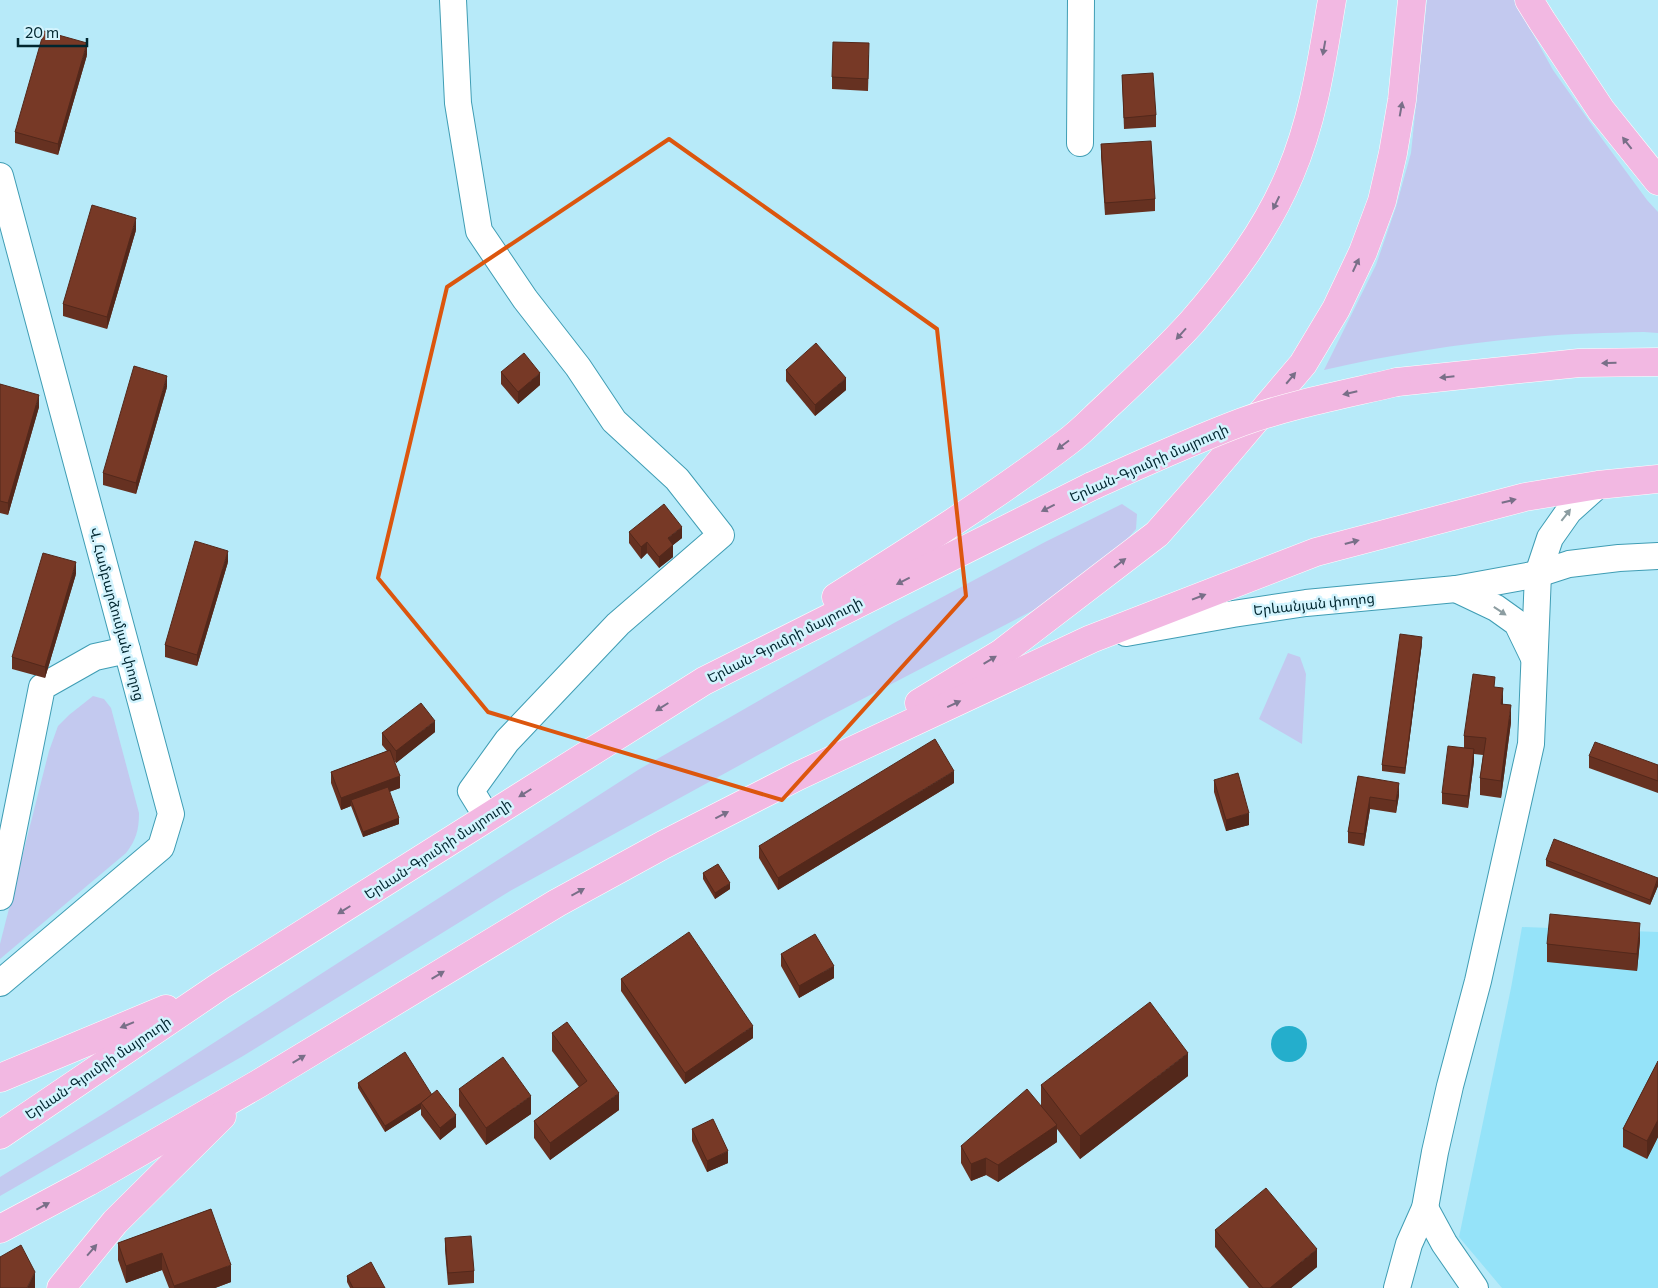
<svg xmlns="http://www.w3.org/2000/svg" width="1658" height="1288" font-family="Commissioner,'Noto Sans Armenian',sans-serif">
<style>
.built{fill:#95e3f9}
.green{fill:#c3c9ef}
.water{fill:#24aecc}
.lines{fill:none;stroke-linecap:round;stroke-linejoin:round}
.minor-casing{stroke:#3f9db4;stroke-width:28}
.trunk-casing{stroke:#fff;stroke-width:29}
.minor{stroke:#fff;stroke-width:26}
.trunk{stroke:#f2b8e2;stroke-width:28}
.trunk-bridge-casing{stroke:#fff;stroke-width:29;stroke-linecap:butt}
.trunk-bridge{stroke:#f2b8e2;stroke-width:28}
.wall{fill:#663121}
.shaded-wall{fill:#53281b}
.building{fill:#773926;stroke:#53281b}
.oneway{fill:#796f88}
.oneway2{fill:#8c9da1}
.marked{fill:none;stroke:#dc560e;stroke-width:4;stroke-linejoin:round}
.labels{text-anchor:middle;stroke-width:5;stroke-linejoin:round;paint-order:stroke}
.street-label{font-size:14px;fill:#00262f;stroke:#d3f4fe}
</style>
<rect width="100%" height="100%" fill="#b7eaf9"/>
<polygon class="built" points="1522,927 1658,932 1658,1288 1502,1288 1459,1237 1511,988"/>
<g class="green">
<path d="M1427 0H1514L1553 70 1597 132 1647 200 1658 212V333L1644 332C1607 333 1570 333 1534 337 1463 343 1393 354 1324 370L1376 265 1396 207 1411 153Z"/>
<polygon points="1122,504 1137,514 1136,529 1121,546 1051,601 824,719 510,891 243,1056 0,1196 0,1177 103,1114 638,770 894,623 1045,542"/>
<polygon points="1288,653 1300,657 1306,674 1302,744 1259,719"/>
<path d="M93 696 104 699 111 708 139 813C139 830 136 840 126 853L0 959V944L49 751 58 726 69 715Z"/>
</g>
<circle class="water" cx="1289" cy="1044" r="18"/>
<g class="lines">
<g class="minor-casing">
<g id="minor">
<polyline points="453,0 458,103 479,231 525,299 578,367 614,421 677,479 721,535 618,624 507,741 471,791 487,817"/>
<polyline points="1080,143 1081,0"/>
<polyline points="0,176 171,814 161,847 0,983"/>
<polyline points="1456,589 1496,608 1517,623 1533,656"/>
<polyline points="1126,633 1233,614 1306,603 1456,589 1538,574 1569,564 1619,558 1658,556"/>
<polyline points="0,897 42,687 95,657 127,650"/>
<polyline points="1425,1208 1444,1243 1475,1288"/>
<polyline points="1397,1288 1409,1244 1425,1208 1435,1152 1450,1086 1478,981 1531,744 1538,574 1550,538 1569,511 1598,485"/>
</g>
</g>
<g class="trunk-casing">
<g id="trunk">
<polyline points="1529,0 1542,21 1601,110 1658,181"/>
<polyline points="1397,382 1579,363 1658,362"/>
<path d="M836 597C914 548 992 499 1066 443 1080 433 1092 420 1105 408 1135 380 1164 353 1192 322 1231 277 1267 229 1290 174 1314 118 1322 59 1332 0"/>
<polyline points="919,703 1000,654 1157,534 1203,482 1303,364 1336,309 1363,252 1382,201 1393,153 1402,100 1412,0"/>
<polyline points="0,1078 166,1009"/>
<polyline points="0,1135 220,986 704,681 1092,486"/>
<polyline points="0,1229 88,1182 258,1084 557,903 663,845 798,776 1091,639 1316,552 1525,497 1598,485 1658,479"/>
<polyline points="61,1288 115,1222 222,1116"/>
</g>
</g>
<use href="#minor" class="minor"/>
<use href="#trunk" class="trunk"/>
<g class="trunk-bridge-casing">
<path id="trunk-bridge" d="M1092 486C1141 464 1191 441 1242 422 1292 404 1346 394 1397 382"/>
</g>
<use href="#trunk-bridge" class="trunk-bridge"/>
</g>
<g class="wall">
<polygon points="87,55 58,155 15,143 15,132"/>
<polygon points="869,55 868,91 832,89 832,77"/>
<polygon points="1122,75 1156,115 1156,127 1124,129"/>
<polygon points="1101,144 1155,199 1155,211 1105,215 1101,156"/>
<polygon points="136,230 107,329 63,316 63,304"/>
<polygon points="786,370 846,390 815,416 786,381"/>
<polygon points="501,372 540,385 518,404 501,384"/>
<polygon points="0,384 39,407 8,515 0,513"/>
<polygon points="167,387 136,494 103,485 103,473"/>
<polygon points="629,532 682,538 673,545 673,557 659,568 647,553 641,559 629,543"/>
<polygon points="228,562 197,666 165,657 165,645"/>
<polygon points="76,574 45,678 12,669 12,657"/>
<polygon points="1422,643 1405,774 1382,771 1382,765"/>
<polygon points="1495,687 1511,722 1501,798 1480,795 1480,778 1483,755 1474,754 1474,761 1468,808 1442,804 1442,793 1464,748 1464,736"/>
<polygon points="435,732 396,763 394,760 400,788 389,792 399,824 363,837 351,806 341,810 331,783 331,772 387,751 382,745 382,733"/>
<polygon points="1589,756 1658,765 1658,793 1589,768"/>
<polygon points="1358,776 1399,795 1396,813 1370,809 1364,846 1348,843 1348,832"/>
<polygon points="1214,780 1249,825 1226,831 1214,792"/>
<polygon points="954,783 778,890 759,858 759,846"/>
<polygon points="1546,860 1658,878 1658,886 1650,905 1546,866"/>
<polygon points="703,873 730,889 715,899 703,879"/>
<polygon points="1640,940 1637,971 1547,962 1547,944"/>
<polygon points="781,954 834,978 799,998 781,966"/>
<polygon points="621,979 753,1038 685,1084 621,991"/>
<polygon points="552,1033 619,1110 550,1160 534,1138 534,1121 579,1087 552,1051"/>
<polygon points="1658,1061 1658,1137 1647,1159 1623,1147 1623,1129"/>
<polygon points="1188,1076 1080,1159 1057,1129 1057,1142 998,1182 986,1175 971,1181 961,1163 961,1146 1041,1105 1041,1085"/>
<polygon points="358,1083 432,1095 456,1127 440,1140 421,1115 421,1109 385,1132 358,1088"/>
<polygon points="459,1089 531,1114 486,1145 459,1106"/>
<polygon points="692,1129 728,1163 707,1172 692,1141"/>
<polygon points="211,1209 231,1282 215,1288 169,1288 162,1270 126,1283 118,1260 118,1243"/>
<polygon points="1215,1230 1317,1267 1291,1288 1249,1288 1215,1247"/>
<polygon points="445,1238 474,1271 474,1283 448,1285 445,1250"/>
<polygon points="347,1276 385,1288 350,1288 347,1282"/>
</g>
<g class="shaded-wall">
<polygon points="87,43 87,55 58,155 58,144"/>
<polygon points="136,218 136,230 107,329 107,317"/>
<polygon points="540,373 540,385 518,404 518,392"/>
<polygon points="167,376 167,387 136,494 136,483"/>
<polygon points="846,378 846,390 815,416 815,405"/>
<polygon points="39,395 39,407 8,515 8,503"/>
<polygon points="682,527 682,538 673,545 673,557 659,568 659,557 668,538"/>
<polygon points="647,542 647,553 641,559 641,547"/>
<polygon points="228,551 228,562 197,666 197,655"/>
<polygon points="76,562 76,574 45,678 45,667"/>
<polygon points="1422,637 1422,643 1405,774 1405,768"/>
<polygon points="1503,688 1503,705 1501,704"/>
<polygon points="1511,705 1511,722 1501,798 1501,781"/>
<polygon points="435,721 435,732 396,763 396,751"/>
<polygon points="1474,749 1474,761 1468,808 1468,796"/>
<polygon points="954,771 954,783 778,890 778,878"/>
<polygon points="400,776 400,788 353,805 351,800 351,806 341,810 341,798"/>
<polygon points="1399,783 1399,795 1396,813 1396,801"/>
<polygon points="1370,797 1370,809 1364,846 1364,834"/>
<polygon points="1249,813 1249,825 1226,831 1226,820"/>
<polygon points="399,818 399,824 363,837 363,832"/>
<polygon points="1658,880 1658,886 1650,905 1650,900"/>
<polygon points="730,883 730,889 715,899 715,893"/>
<polygon points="1640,923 1640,940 1637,971 1637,954"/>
<polygon points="834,966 834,978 799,998 799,986"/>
<polygon points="753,1026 753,1038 685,1084 685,1073"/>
<polygon points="1188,1053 1188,1076 1080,1159 1080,1136"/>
<polygon points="619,1093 619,1110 550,1160 550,1143"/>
<polygon points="531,1096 531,1114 486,1145 486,1128"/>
<polygon points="421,1103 421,1109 385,1132 385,1126"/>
<polygon points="456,1115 456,1127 440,1140 440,1128"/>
<polygon points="1658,1120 1658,1137 1647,1159 1647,1141"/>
<polygon points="1057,1125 1057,1142 998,1182 998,1165"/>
<polygon points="728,1151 728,1163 707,1172 707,1161"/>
<polygon points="986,1158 986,1175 971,1181 971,1164"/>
<polygon points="1317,1249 1317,1267 1291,1288 1270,1288"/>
<polygon points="162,1253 162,1270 126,1283 126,1266"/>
<polygon points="231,1265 231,1282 215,1288 174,1288 174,1286"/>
<polygon points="35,1272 35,1288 27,1288"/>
</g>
<g class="building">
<polygon points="44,31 87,43 58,144 15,132"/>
<polygon points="833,42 869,43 868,79 832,77"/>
<polygon points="1153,73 1156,115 1124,118 1122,75"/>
<polygon points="1151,141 1155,199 1105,203 1101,144"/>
<polygon points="92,205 136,218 107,317 63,304"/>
<polygon points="816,343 846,378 815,405 786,370"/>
<polygon points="524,353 540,373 518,392 501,372"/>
<polygon points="134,366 167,376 136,483 103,473"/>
<polygon points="0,384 39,395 8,503 0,501"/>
<polygon points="664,504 682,527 668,538 673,545 659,557 647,542 641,547 629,532"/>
<polygon points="195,541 228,551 197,655 165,645"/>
<polygon points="43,553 76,562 45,667 12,657"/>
<polygon points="1400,634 1422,637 1405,768 1382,765"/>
<polygon points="1473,674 1495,677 1494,687 1503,688 1501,704 1511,705 1501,781 1480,778 1486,738 1464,736"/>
<polygon points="421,703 435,721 396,751 382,733"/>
<polygon points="935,739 954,771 778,878 759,846"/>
<polygon points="1595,742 1658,765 1658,781 1589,756"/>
<polygon points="1448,746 1474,749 1468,796 1442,793"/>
<polygon points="390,750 400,776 341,798 331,772"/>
<polygon points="1238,773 1249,813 1226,820 1214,780"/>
<polygon points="1358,776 1399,783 1396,801 1370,797 1364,834 1348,832"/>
<polygon points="388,787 399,818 363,832 351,800"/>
<polygon points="1554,839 1658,878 1650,900 1546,860"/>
<polygon points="718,864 730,883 715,893 703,873"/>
<polygon points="1550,914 1640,923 1637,954 1547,944"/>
<polygon points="689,932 753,1026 685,1073 621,979"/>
<polygon points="815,934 834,966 799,986 781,954"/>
<polygon points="1150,1002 1188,1053 1080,1136 1041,1085"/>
<polygon points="567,1022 619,1093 550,1143 534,1121 587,1081 552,1033"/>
<polygon points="405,1052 432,1095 421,1103 385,1126 358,1083"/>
<polygon points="503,1057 531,1096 486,1128 459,1089"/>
<polygon points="1658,1061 1658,1120 1647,1141 1623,1129"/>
<polygon points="1027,1089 1057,1125 998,1165 986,1158 971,1164 961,1146"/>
<polygon points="437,1090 456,1115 440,1128 421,1103"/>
<polygon points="713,1119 728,1151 707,1161 692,1129"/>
<polygon points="1266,1188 1317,1249 1270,1288 1263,1288 1215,1230"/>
<polygon points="211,1209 231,1265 174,1286 162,1253 126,1266 118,1243"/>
<polygon points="471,1236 474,1271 448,1273 445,1238"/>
<polygon points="21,1245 35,1272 27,1288 0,1288 0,1257"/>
<polygon points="371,1262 385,1288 353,1288 347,1276"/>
</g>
<defs><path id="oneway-solid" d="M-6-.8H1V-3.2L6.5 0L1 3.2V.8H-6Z" transform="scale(1.25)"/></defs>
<g class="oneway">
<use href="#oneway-solid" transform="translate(1324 48) rotate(100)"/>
<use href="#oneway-solid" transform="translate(1401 109) rotate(-80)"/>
<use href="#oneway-solid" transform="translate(1627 143) rotate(-128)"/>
<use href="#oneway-solid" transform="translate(1276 203) rotate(116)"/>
<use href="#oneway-solid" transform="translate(1356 265) rotate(-65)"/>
<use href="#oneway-solid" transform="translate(1181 334) rotate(132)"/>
<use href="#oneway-solid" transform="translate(1609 363) rotate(179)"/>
<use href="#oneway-solid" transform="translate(1447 377) rotate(174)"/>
<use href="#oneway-solid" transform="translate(1291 378) rotate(-50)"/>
<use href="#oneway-solid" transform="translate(1350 393) rotate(167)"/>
<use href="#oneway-solid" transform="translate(1063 445) rotate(143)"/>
<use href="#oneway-solid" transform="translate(1509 501) rotate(-14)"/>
<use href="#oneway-solid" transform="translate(1048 508) rotate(153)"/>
<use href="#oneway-solid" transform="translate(1352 542) rotate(-15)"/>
<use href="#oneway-solid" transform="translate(1120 563) rotate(-38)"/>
<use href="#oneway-solid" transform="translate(903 581) rotate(153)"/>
<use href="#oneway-solid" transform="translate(1199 597) rotate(-21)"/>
<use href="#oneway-solid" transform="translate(990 660) rotate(-31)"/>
<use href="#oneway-solid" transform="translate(954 704) rotate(-25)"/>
<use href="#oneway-solid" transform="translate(662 707) rotate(148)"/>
<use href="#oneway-solid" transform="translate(525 793) rotate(148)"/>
<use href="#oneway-solid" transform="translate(722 815) rotate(-27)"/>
<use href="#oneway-solid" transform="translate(578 892) rotate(-29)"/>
<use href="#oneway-solid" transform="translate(344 910) rotate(148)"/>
<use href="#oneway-solid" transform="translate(438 975) rotate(-31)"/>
<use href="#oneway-solid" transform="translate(127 1025) rotate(158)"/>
<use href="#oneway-solid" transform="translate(299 1059) rotate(-31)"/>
<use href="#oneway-solid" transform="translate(43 1206) rotate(-28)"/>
<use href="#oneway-solid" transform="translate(92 1250) rotate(-49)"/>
</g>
<g class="oneway2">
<use href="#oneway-solid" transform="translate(1566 515) rotate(-52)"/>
<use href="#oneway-solid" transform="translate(1500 611) rotate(34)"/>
</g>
<path class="marked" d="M669 139 937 329 966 596 782 800 488 712 378 578 447 287Z"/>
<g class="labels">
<g class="street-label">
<text transform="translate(1149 463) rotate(-24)" y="5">Երևան-Գյումրի մայրուղի</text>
<text transform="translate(1314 604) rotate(-6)" y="5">Երևանյան փողոց</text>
<text transform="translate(117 614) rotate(75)" y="5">Վ. Համբարձումյան փողոց</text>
<text transform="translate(785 640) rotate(-27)" y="5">Երևան-Գյումրի մայրուղի</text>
<text transform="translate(438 849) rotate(-33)" y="5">Երևան-Գյումրի մայրուղի</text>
<text transform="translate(98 1068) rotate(-34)" y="5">Երևան-Գյումրի մայրուղի</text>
</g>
</g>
<path d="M18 38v8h69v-8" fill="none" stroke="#00262f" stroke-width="2.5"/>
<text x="25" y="38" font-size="15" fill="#00262f" stroke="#d3f4fe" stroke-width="4" paint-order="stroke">20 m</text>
</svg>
